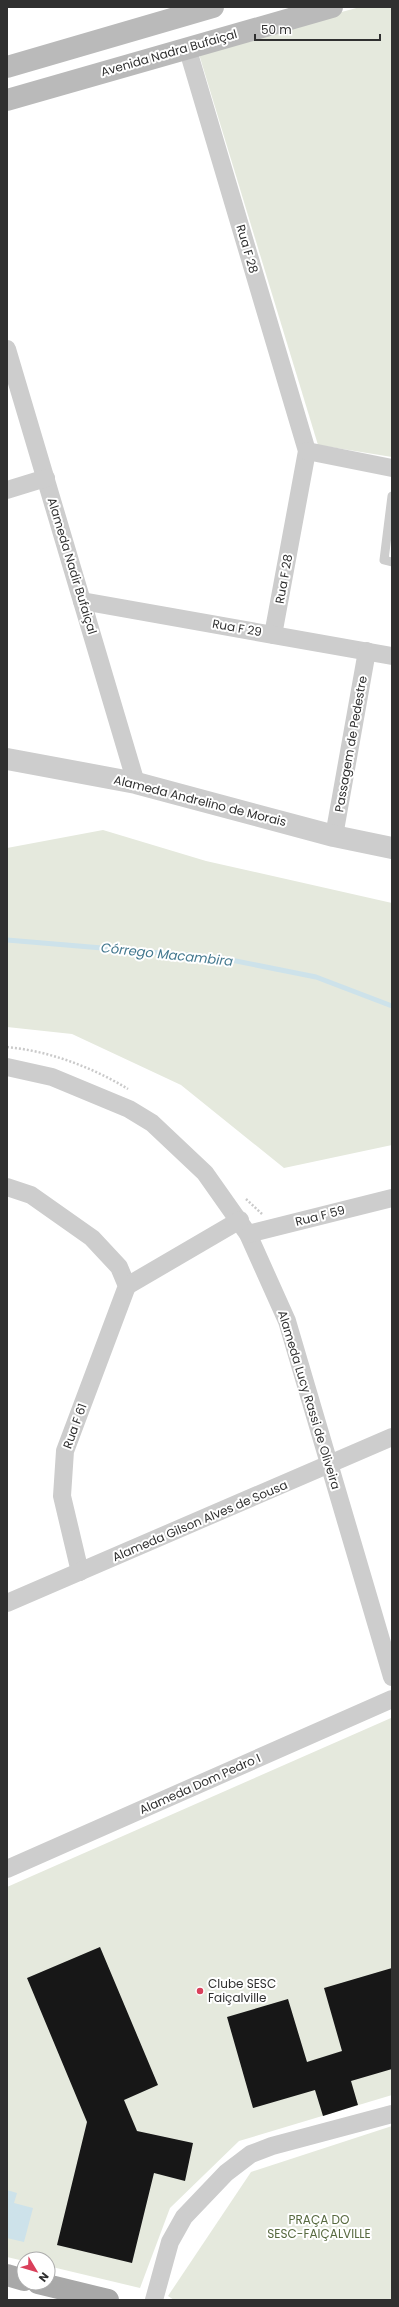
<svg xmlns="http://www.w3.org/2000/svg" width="399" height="2307" font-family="Poppins,sans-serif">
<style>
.green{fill:#e5e9dd}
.water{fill:#cde2ea}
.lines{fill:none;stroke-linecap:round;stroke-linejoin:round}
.stream{stroke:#cde2ea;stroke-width:5}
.building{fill:#171717}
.path{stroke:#cacaca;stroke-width:2.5;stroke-dasharray:2 2;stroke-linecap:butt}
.service{stroke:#cdcdcd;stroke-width:9}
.minor{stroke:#cdcdcd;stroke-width:18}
.tertiary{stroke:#cdcdcd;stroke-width:22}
.secondary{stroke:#bababa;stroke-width:22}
.primary{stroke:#a8a8a8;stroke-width:22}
.poi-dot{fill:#da405b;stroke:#fff;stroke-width:1.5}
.labels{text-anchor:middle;stroke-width:4;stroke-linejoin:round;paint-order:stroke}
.street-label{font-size:12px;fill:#303030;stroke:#fff}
.poi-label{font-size:12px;fill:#303030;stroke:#fff;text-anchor:start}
.park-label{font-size:12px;fill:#586a40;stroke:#fff}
.water-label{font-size:13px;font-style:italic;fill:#43788e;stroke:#fff}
</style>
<rect width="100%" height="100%" fill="#fff"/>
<g class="green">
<polygon points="360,7 392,7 392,457 318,445 198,51"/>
<polygon points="103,830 206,861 392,903 392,1145 284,1168 181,1085 72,1034 7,1027 7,848"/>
<polygon points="391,1718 392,2095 239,2141 170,2208 140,2288 48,2266 48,2259 24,2261 7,2257 7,1887"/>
<polygon points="392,2126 392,2300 174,2300 168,2296 251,2172"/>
</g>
<polygon class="water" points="7,2190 17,2193 14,2203 33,2208 24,2242 7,2238"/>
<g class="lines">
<polyline class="stream" points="7,940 221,958 316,977 392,1006"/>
</g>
<g class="building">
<polygon points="100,1947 158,2085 124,2100 137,2131 193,2143 185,2181 154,2173 132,2263 57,2245 87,2122 27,1978"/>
<polygon points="392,1968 392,2069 351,2081 358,2105 323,2116 315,2090 253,2108 227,2017 288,1999 307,2062 342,2051 324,1988"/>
</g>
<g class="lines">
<g class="path">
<path d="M7 1047C49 1051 92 1067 128 1089"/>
<polyline points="246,1199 262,1214"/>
</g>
<polyline class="service" points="392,496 384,560 392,562"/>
<g class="minor">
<polyline points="187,47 307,451 273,635"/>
<polyline points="7,349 136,783"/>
<polyline points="307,451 392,468"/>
<polyline points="7,490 46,478"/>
<polyline points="82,601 392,656"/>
<polyline points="334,836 367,651"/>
<polyline points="7,1067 52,1077 129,1109 152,1123 205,1173 248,1234 287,1321 392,1677"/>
<polyline points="7,1187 31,1195 92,1238 119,1267 127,1286 65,1451 62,1496 80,1572"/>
<polyline points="248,1234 392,1198"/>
<polyline points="127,1286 240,1220"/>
<polyline points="7,1603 392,1437"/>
<polyline points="7,1869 392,1699"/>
<polyline points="154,2300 170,2242 184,2217 226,2173 251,2154 272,2146 392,2114"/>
</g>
<polyline class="tertiary" points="7,759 136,783 334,836 392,848"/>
<g class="secondary">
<polyline points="7,67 213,7"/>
<polyline points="7,100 332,7"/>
</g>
<g class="primary">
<polyline points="7,2275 24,2280"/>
<polyline points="38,2283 108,2300"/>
</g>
</g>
<circle class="poi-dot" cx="200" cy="1991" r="4"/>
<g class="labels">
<g class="street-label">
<text transform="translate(169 53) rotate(-16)" y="4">Avenida Nadra Bufaiçal</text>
<text transform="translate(247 249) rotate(74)" y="4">Rua F 28</text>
<text transform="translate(72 566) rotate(73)" y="4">Alameda Nadir Bufaiçal</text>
<text transform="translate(284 579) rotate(-80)" y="4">Rua F 28</text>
<text transform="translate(237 628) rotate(10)" y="4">Rua F 29</text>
<text transform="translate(351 744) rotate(-80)" y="4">Passagem de Pedestre</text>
<text transform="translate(200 801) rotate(14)" y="4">Alameda Andrelino de Morais</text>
<text transform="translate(320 1216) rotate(-14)" y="4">Rua F 59</text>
<text transform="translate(309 1400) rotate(73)" y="4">Alameda Lucy Rassi de Oliveira</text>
<text transform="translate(75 1426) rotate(-70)" y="4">Rua F 61</text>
<text transform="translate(200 1521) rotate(-23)" y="4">Alameda Gilson Alves de Sousa</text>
<text transform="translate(200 1784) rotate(-24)" y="4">Alameda Dom Pedro I</text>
</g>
<g class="poi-label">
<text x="208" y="1988">Clube SESC<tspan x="208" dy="14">Faiçalville</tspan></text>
</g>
<g class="park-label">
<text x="319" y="2224">PRAÇA DO<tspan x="319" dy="14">SESC-FAIÇALVILLE</tspan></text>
</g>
<g class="water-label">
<text transform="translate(167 954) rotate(6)" y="5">Córrego Macambira</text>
</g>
</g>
<rect width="399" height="2307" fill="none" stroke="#303030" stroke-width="16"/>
<g transform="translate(36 2271) rotate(128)"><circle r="19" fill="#ffffff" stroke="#acacac"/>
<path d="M0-3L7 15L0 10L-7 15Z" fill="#da405b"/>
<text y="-6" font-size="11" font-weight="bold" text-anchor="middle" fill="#303030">N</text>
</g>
<path d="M255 34v6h125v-6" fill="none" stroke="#303030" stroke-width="2"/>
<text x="261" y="34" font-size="12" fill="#303030" stroke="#ffffff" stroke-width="3" paint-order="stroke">50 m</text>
</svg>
